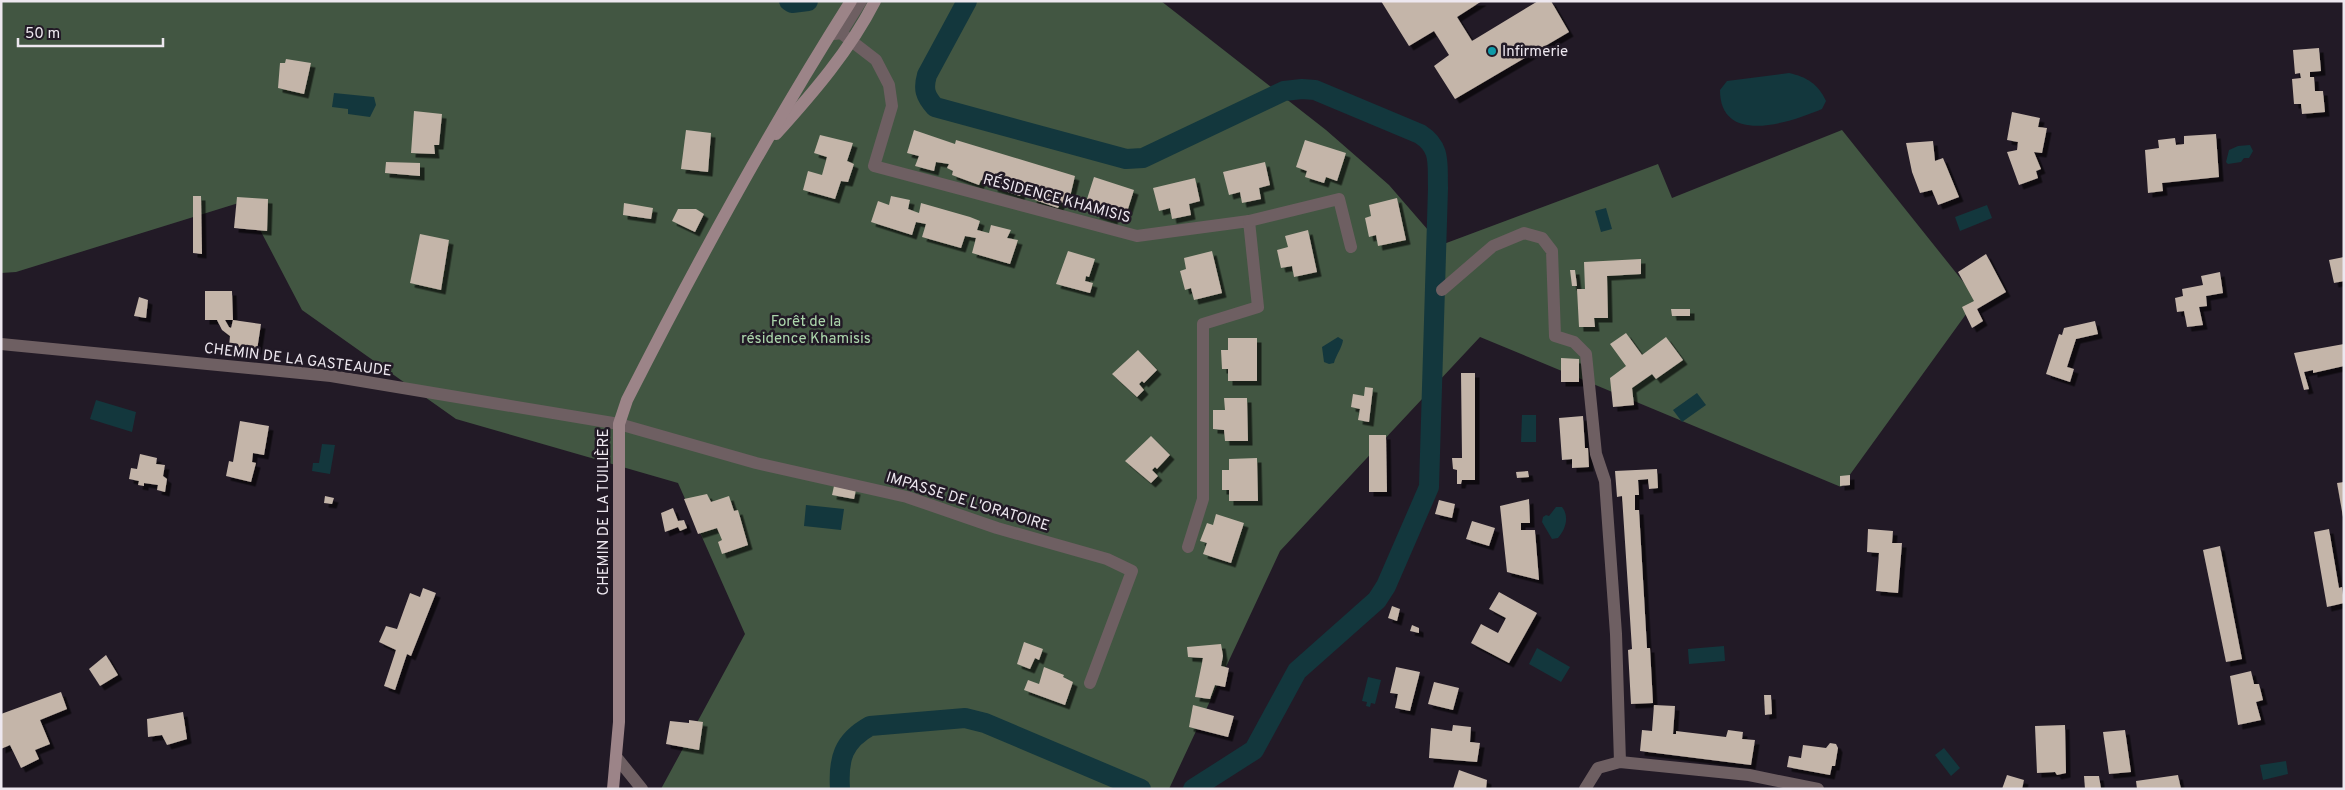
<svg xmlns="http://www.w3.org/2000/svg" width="2345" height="790" font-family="Overpass,sans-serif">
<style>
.forest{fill:#425642}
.water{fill:#13373d}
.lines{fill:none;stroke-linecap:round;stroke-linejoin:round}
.canal{stroke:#13373d;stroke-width:20}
.building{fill:#c4b5a9;filter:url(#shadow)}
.street{stroke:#6e5f62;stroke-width:12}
.secondary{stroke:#9c8488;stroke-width:12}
.culture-dot{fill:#0f9aa8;stroke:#221a26;stroke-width:2}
.labels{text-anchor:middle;stroke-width:5;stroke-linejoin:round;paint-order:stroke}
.poi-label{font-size:15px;fill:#ede7ef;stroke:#221a26;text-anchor:start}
.street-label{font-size:15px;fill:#ede7ef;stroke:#221a26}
.park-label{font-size:15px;fill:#acd6ac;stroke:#221a26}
</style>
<defs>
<filter id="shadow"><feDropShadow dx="4.5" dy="4.5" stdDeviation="0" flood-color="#0009"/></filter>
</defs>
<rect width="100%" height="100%" fill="#221a26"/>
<polygon class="forest" points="1,1 1161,1 1326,130 1389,185 1441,245 1658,164 1672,198 1842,130 1977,299 1841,487 1480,337 1280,551 1169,789 661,789 745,634 678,483 456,419 302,310 245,201 16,272 1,273"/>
<g class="water">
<path d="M1789 73C1807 77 1818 84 1826 101L1822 109C1789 123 1720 146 1720 90L1727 81Z"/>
<polygon points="334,93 374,97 376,105 370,117 348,114 348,109 332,107"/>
<polygon points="2250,145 2253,151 2249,158 2244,158 2241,162 2228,164 2226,162 2229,150 2238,146"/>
<polygon points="1987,205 1992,218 1960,231 1955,217"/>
<polygon points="1606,208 1612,229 1601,232 1595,211"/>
<path d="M1338 337 1343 340C1342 348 1336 355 1334 363L1329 364 1324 362 1322 347Z"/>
<polygon points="1697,393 1706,405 1682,422 1673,410"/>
<polygon points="96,400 136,412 132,432 90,419"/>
<polygon points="1522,415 1536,415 1536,442 1521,442"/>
<polygon points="322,444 335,445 330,474 312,471 313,463 319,463"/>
<polygon points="806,505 844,509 841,530 804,526"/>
<path d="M1556 507H1562C1570 517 1565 530 1558 538L1552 539 1542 522 1543 517 1546 515 1549 516Z"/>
<polygon points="1724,646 1725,661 1689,664 1688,649"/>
<polygon points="1537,648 1570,667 1561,682 1529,664"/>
<polygon points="1368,677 1381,680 1375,704 1371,703 1370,707 1366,706 1367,702 1362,701"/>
<polygon points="1944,748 1960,768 1951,776 1935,755"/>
<polygon points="2286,761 2288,774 2263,780 2260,765"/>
</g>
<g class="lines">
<g class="canal">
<polyline points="789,1 792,3 808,1"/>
<path d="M967 1 927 75C923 89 925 96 935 107L1126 159 1143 158 1284 91 1302 89 1315 90 1420 134C1442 148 1437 165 1438 188L1429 487 1386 586 1377 600 1297 671 1254 750 1193 789"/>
<path d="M840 789C838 759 843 741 870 726L965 718 985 723 1141 789"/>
</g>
</g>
<g class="building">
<polygon points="1381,1 1482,1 1457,17 1472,41 1538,1 1551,1 1569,32 1455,99 1434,66 1449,55 1434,31 1409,46"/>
<polygon points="2319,48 2321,71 2310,72 2310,77 2314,77 2315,91 2323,91 2325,112 2302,114 2301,104 2294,104 2292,79 2301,78 2300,73 2295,74 2293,50"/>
<polygon points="286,59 311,63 304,94 278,88 280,63 285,63"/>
<polygon points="414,111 442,114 439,145 434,145 435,154 411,153"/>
<polygon points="2012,112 2040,118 2038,127 2047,128 2042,153 2034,152 2041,169 2036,171 2038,178 2019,185 2007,152 2017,150 2018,142 2007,140"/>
<polygon points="686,130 711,133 708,172 681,169"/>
<polygon points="914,130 955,144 956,140 1075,176 1068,205 1061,202 1058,208 1032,199 1034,194 1021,191 1020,196 993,187 994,183 981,180 979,185 952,175 953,171 947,168 949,164 936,162 934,171 915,166 919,156 907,153"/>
<polygon points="2216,134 2219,177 2162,183 2163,191 2148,193 2145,150 2159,148 2158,140 2175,138 2176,145 2184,144 2184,136"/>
<polygon points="820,135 853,143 847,161 854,164 848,182 841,181 835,199 803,190 808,171 822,175 827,157 814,153"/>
<polygon points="1305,140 1346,153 1337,181 1326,177 1324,183 1305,177 1307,171 1296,167"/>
<polygon points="1933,141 1935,161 1943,158 1959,197 1938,205 1932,190 1920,193 1912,172 1906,143"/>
<polygon points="386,162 420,163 420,176 385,173"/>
<polygon points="1265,162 1270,185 1259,188 1261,199 1242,203 1240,192 1229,195 1223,172"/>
<polygon points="1094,177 1134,190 1127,212 1116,209 1113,220 1095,214 1098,203 1087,199"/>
<polygon points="1195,178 1200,201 1189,204 1191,215 1172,219 1170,208 1159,211 1153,188"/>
<polygon points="193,196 201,196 202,254 193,253"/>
<polygon points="891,196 910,200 908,209 919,213 921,203 970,217 980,221 977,230 989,233 991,225 1011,230 1007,238 1018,240 1010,264 972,253 976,238 965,236 961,248 922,237 926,224 916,222 912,235 871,222 878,201 889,205"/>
<polygon points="237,197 268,199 267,231 234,228"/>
<polygon points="1397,198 1406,240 1378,246 1376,235 1369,237 1365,218 1371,216 1369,205"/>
<polygon points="624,203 653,208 651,219 623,215"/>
<polygon points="678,209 696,209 704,214 695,232 672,221"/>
<polygon points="1308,230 1317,272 1294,277 1292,266 1281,268 1277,250 1288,247 1285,236"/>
<polygon points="420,234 449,240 441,290 410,283"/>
<polygon points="1068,251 1095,259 1089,277 1086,276 1085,281 1093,283 1090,293 1056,284"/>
<polygon points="1212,251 1222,293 1194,300 1191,288 1185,290 1180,271 1186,269 1184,258"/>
<polygon points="1986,254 2006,292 1977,309 1983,321 1972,328 1962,307 1974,301 1958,272"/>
<polygon points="2344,257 2344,281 2334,283 2329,260"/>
<polygon points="1641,259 1641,274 1607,276 1608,318 1594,318 1595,327 1579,327 1577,289 1585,289 1584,262"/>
<polygon points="1570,270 1575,270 1577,286 1572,286"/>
<polygon points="2220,272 2223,293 2206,296 2207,306 2199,307 2203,325 2187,327 2184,311 2177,312 2175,298 2183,296 2182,289 2203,285 2201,276"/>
<polygon points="205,291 232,291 233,320 225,320 229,327 231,328 233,320 261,324 257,350 229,346 230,336 222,330 217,320 205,320"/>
<polygon points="139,297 148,300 146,318 134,316"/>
<polygon points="1671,309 1690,309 1690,316 1672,316"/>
<polygon points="2095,321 2098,334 2076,339 2067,367 2074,369 2070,382 2046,374 2059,334 2062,335 2064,328"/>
<polygon points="1626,333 1642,355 1666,337 1683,360 1656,379 1652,374 1632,388 1634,405 1613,407 1610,378 1626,366 1610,344"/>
<polygon points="1228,338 1257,338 1257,381 1228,381 1228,369 1222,369 1221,350 1228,350"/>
<polygon points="2344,344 2344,366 2313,373 2313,370 2304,372 2309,389 2304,390 2294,353"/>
<polygon points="1138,350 1157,370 1144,383 1142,381 1139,384 1144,390 1137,397 1112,374"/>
<polygon points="1561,358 1579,359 1579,382 1561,382"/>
<polygon points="1461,373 1475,373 1475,480 1462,480 1461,484 1457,484 1457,470 1453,469 1452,458 1462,458"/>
<polygon points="1365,387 1373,388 1369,422 1358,420 1360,409 1351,407 1353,394 1364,396"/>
<polygon points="1224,398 1247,398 1248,441 1225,441 1224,430 1213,429 1213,410 1225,410"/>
<polygon points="1583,416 1585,448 1588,448 1589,467 1572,468 1572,459 1562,460 1559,418"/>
<polygon points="240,421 269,426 264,455 253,453 252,462 256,463 251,482 226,476 229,461 233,462"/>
<polygon points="1369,435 1386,435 1387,492 1369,492"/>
<polygon points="1151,436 1170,455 1157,469 1155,467 1152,470 1158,476 1151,483 1125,461"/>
<polygon points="140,454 157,458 156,464 165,465 163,476 167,479 165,492 157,490 158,485 144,483 144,486 138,485 139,481 129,479 131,468 137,469"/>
<polygon points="1257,458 1258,501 1229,501 1229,490 1222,490 1222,470 1229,470 1229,459"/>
<polygon points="1657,469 1658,488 1649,489 1648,479 1638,480 1639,495 1635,495 1635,510 1639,510 1647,648 1650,648 1653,703 1631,704 1628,650 1632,649 1622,496 1617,497 1615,471"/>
<polygon points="1528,471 1529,477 1517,478 1516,472"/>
<polygon points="1850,475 1850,485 1840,486 1840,476"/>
<polygon points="2344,482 2344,517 2343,517 2337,483"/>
<polygon points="834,486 856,490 854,499 832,495"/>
<polygon points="707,494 711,502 729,496 734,511 738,510 748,545 722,554 718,542 722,540 717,528 698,534 684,499"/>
<polygon points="325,496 334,498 332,504 324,503"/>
<polygon points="1529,499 1530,523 1521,523 1521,530 1535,530 1539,580 1507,572 1500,506"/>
<polygon points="1439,500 1455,504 1452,518 1435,514"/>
<polygon points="673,508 678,521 684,520 687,528 680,531 678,527 665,532 661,513"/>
<polygon points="1216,514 1244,523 1231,563 1203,554 1207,543 1200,541 1207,523 1213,525"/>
<polygon points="1472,521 1495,528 1489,546 1466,539"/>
<polygon points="1868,529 1893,531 1892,543 1902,543 1898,593 1876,591 1879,553 1867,552"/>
<polygon points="2329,529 2339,588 2342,587 2344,603 2327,607 2314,532"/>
<polygon points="2220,546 2242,659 2226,662 2203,550"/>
<polygon points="423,588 436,593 411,656 407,654 395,690 384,686 396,650 379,642 386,626 397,629 410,593 420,597"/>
<polygon points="1499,592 1537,613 1509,663 1471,643 1481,624 1498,633 1506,618 1489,609"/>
<polygon points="1392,606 1400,609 1397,621 1388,618"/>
<polygon points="1412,625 1419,628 1419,633 1410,631"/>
<polygon points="1024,642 1043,649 1039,660 1035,658 1030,669 1017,664"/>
<polygon points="1221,644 1223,656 1221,666 1229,668 1225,687 1215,685 1210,699 1195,697 1203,658 1188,657 1187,647"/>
<polygon points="106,655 118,675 100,686 89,669"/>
<polygon points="1044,667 1064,675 1063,677 1073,682 1065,705 1024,690 1028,680 1039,684"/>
<polygon points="1396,667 1420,672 1410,711 1395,708 1398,694 1390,693"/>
<polygon points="2251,671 2254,684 2259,684 2263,700 2256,702 2261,720 2238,725 2230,676"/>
<polygon points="1434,682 1459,688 1453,710 1428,704"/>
<polygon points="61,692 67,709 40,720 50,744 35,750 39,759 21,768 10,745 1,749 1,714"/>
<polygon points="1764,695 1771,695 1772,714 1765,715"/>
<polygon points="1193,705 1234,716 1228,737 1189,727"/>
<polygon points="1654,705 1675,706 1673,734 1676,734 1676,731 1726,737 1728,730 1743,732 1742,739 1755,740 1751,765 1640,751 1642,730 1652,731"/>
<polygon points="183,712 187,739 167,745 162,735 148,737 147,719"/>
<polygon points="689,720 703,722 699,750 666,744 670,721 689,723"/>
<polygon points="1453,725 1471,727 1470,742 1480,743 1477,762 1429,758 1431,728 1452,731"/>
<polygon points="2065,725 2066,773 2057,775 2055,772 2037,773 2035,726"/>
<polygon points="2125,730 2131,772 2109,774 2103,732"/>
<polygon points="1830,743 1836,744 1838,748 1835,766 1832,766 1830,775 1787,767 1789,756 1801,758 1803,745 1826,748"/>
<polygon points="1459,770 1487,780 1486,789 1453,789"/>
<polygon points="2007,775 2024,780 2022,789 2002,789"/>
<polygon points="2178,775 2181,789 2137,789 2136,781"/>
<polygon points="2084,776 2099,776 2101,789 2085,789"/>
</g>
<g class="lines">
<g class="street">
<polyline points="841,33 876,60 889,85 892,106 874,166 1137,236 1249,221 1258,307 1203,324 1203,499 1188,547"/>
<polyline points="834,34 841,33 861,1"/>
<polyline points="1249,221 1339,199 1351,247"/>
<polyline points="1442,290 1493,246 1524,233 1542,238 1552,251 1555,336 1574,342 1586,354 1596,454 1605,481 1616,634 1620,762"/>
<polyline points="1,344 331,376 619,424 756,463 907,497 997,528 1107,559 1132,571 1090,683"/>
<polyline points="617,758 642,789"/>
<polyline points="1585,789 1598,768 1620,762 1749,775 1818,789"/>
</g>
<g class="secondary">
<path d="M776 134C813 93 850 50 875 1"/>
<path d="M613 789 619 722V424L627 400C696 264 769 130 851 1"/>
</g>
</g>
<circle class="culture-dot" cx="1492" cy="51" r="5"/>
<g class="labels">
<g class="poi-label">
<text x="1502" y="56">Infirmerie</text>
</g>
<g class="street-label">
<text transform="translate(1057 198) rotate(15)" y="5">RÉSIDENCE KHAMISIS</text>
<text transform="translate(298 359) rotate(7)" y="5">CHEMIN DE LA GASTEAUDE</text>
<text transform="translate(968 501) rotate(17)" y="5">IMPASSE DE L'ORATOIRE</text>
<text transform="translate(603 512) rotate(-90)" y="5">CHEMIN DE LA TUILIÈRE</text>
</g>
<g class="park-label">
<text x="806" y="326">Forêt de la<tspan x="806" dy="17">résidence Khamisis</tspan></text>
</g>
</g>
<rect width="2345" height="790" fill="none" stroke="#ede7ef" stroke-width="5"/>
<path d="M18 38v8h145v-8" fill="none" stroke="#ede7ef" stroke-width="2.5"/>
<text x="25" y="38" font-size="15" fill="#ede7ef" stroke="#221a26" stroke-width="4" paint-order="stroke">50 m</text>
</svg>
